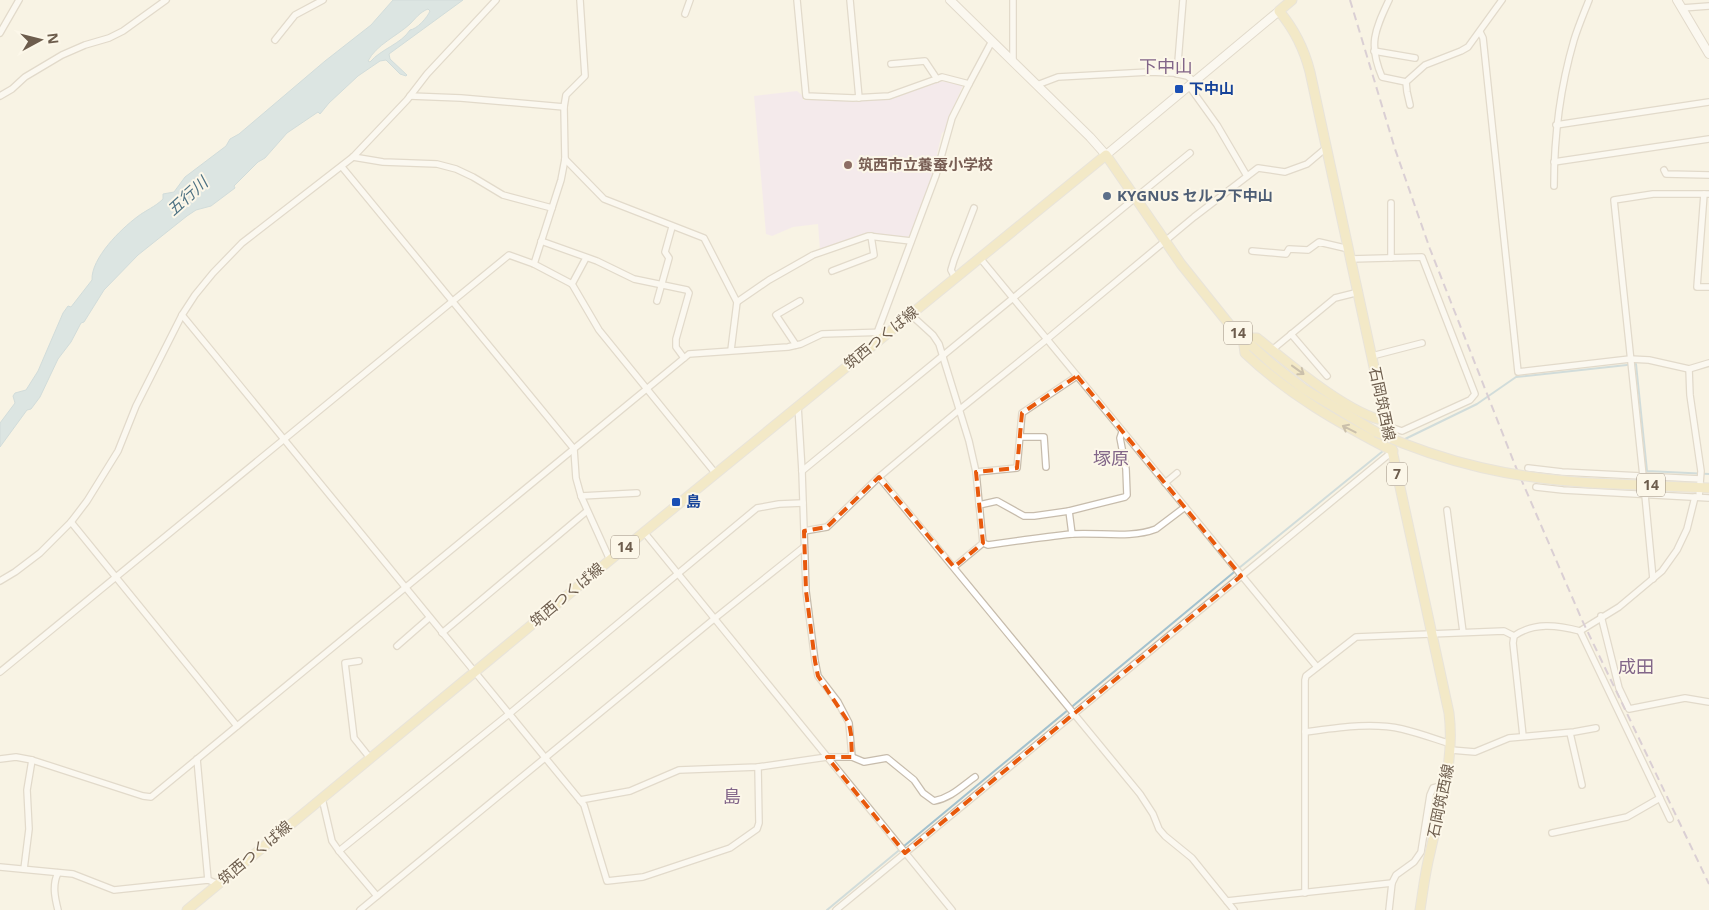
<svg xmlns="http://www.w3.org/2000/svg" width="1709" height="910" font-family="'Open Sans','Noto Sans JP',sans-serif">
<style>
.education{fill:#f0e1f4}
.water{fill:#bbd4df;stroke:#a3c2cf;fill-rule:evenodd}
.lines{fill:none;stroke-linecap:round;stroke-linejoin:round}
.stream{stroke:#a3c2cf;stroke-width:2}
.minor-casing{stroke:#c7bcac;stroke-width:8}
.tertiary-casing{stroke:#c7bcac;stroke-width:10}
.primary-casing{stroke:#d6d2cd;stroke-width:11}
.minor{stroke:#fff;stroke-width:5.5}
.tertiary{stroke:#fff;stroke-width:8}
.primary{stroke:#eedea5;stroke-width:9}
.rail{stroke:#b7a5c0;stroke-width:2;stroke-dasharray:8 5;stroke-linecap:butt}
.primary-bridge-casing{stroke:#d6d2cd;stroke-width:11;stroke-linecap:butt}
.primary-bridge{stroke:#eedea5;stroke-width:9}
.oneway{stroke:#948467}
.marked{fill:none;stroke:#e8590c;stroke-width:4;stroke-dasharray:10 6;stroke-linejoin:round}
.transit-dot{fill:#1a4fb4;stroke:#fcf7e9;stroke-width:2}
.education-dot{fill:#8d6e63;stroke:#fcf7e9;stroke-width:2}
.service-dot{fill:#5c6f8a;stroke:#fcf7e9;stroke-width:2}
.labels{text-anchor:middle;stroke-width:4;stroke-linejoin:round;paint-order:stroke}
.shield{fill:#fcf7e9;stroke:#988b7c;stroke-width:1}
.shield-label{font-size:14px;font-weight:bold;fill:#6d5d4d}
.transit-label{font-size:15px;font-weight:bold;fill:#164399;stroke:#fcf7e9;text-anchor:start}
.education-label{font-size:15px;font-weight:bold;fill:#785e54;stroke:#fcf7e9;text-anchor:start}
.service-label{font-size:15px;font-weight:bold;fill:#4e5e75;stroke:#fcf7e9;text-anchor:start}
.street-label{font-size:15px;fill:#6d5d4d;stroke:#fcf7e9}
.water-label{font-size:16px;font-style:italic;fill:#4e7283;stroke:#fcf7e9}
.quarter-label{font-size:18px;fill:#826689;stroke:#fcf7e9}
</style>
<rect width="100%" height="100%" fill="#f8f3e4"/>
<polygon class="education" points="940,81 963,85 947,122 945,131 942,133 937,154 939,156 933,174 910,235 907,237 866,233 820,250 818,224 793,227 772,236 766,234 754,96 797,91 803,96 803,100 810,100 810,98 856,101 889,99"/>
<path class="water" d="M393 0H463L389 54 390 59 407 75 406 76 400 74 386 60 380 61 358 76 329 103 320 114 318 112 287 133 265 158 258 162 234 186 235 188 211 206 196 210 187 216 138 255 104 290 84 322 81 323 71 342 58 359 40 397 31 409 27 410 0 447V423L15 403 13 396 15 393 26 390 38 371 63 313 68 306 71 307 92 280C91 258 121 229 137 217 146 210 155 207 163 199V194L174 192 185 177 226 146 230 139 239 134 325 61 371 25ZM428 9 430 11C427 18 417 29 410 30 401 44 381 49 370 62L368 61C376 45 397 36 410 24 415 19 420 12 428 9Z"/>
<g class="lines">
<g class="stream">
<polyline points="1403,440 1477,404 1516,377 1636,364 1647,471 1709,474"/>
<polyline points="827,910 1239,568 1383,451"/>
</g>
<g class="minor-casing">
<g id="minor">
<polyline points="797,0 806,96 853,98 889,96 942,77 969,84"/>
<polyline points="850,0 859,98"/>
<path d="M1389 0C1375 30 1368 44 1382 77L1406 82"/>
<polyline points="1682,8 1709,6"/>
<polyline points="685,14 690,0"/>
<polyline points="1480,32 1483,38 1518,372 1630,359 1649,360 1689,369 1709,363"/>
<polyline points="0,33 19,0"/>
<polyline points="275,40 295,15 323,0"/>
<polyline points="1374,51 1415,58"/>
<polyline points="1013,61 1013,0"/>
<polyline points="891,64 925,61 937,79"/>
<polyline points="1177,74 1183,0"/>
<polyline points="1037,85 1058,77 1149,72 1174,73 1187,76 1194,81"/>
<polyline points="1189,86 1217,125 1247,176"/>
<polyline points="0,96 12,89 25,77 62,55 85,45 109,38 123,31 166,0"/>
<polyline points="410,96 461,98 564,107"/>
<polyline points="1410,105 1407,92 1406,82 1425,65 1461,51 1468,47 1502,0"/>
<polyline points="1556,125 1709,102"/>
<polyline points="353,157 383,162 437,164 456,169 473,177 503,195 552,208"/>
<polyline points="565,159 604,199 704,238 737,302 731,350"/>
<polyline points="1554,162 1709,139"/>
<polyline points="342,167 574,449 576,478 581,496 610,560"/>
<polyline points="1664,170 1666,174 1709,175"/>
<path d="M1554 186C1554 137 1560 88 1574 40 1578 27 1584 13 1589 0"/>
<polyline points="1704,194 1697,287 1709,287"/>
<polyline points="541,241 597,261 634,279 687,290 689,293 676,339 676,347 684,358"/>
<polyline points="1252,251 1286,254 1289,249 1308,250 1319,242 1349,249"/>
<polyline points="980,258 1317,667"/>
<polyline points="1391,258 1391,203"/>
<polyline points="1351,259 1422,257 1475,394 1470,400 1402,431 1387,426"/>
<polyline points="534,264 561,180 565,159 564,107 566,95 585,76 580,0"/>
<polyline points="832,271 874,255 871,236"/>
<polyline points="955,278 951,270 954,260 974,208"/>
<polyline points="572,284 586,258"/>
<polyline points="657,301 669,258 665,252 672,227"/>
<polyline points="737,302 769,280 813,255 868,236 911,241"/>
<polyline points="910,314 933,335 939,344 969,441 976,472 983,543"/>
<polyline points="182,315 584,805 607,881 643,877 730,848 757,829 759,823 758,767"/>
<polyline points="877,333 936,175 952,118 969,84 992,41"/>
<polyline points="1291,334 1327,376"/>
<polyline points="796,345 776,315 800,301"/>
<polyline points="1272,350 1335,298 1359,292"/>
<polyline points="1372,356 1422,343"/>
<polyline points="1689,369 1690,395 1701,471 1699,497"/>
<polyline points="798,406 802,471 806,591 815,661 818,676 838,702 849,723 852,757"/>
<polyline points="1020,437 1044,437 1046,467"/>
<polyline points="1528,468 1562,472 1700,479"/>
<polyline points="802,471 1190,153"/>
<polyline points="976,472 1017,468 1022,413 1077,376"/>
<polyline points="1643,476 1614,200 1653,194 1709,194"/>
<polyline points="879,477 1140,794 1153,814 1159,829 1165,836 1192,858 1234,910"/>
<polyline points="1165,483 1177,473"/>
<polyline points="1536,487 1563,490 1709,498"/>
<polyline points="1645,495 1653,579"/>
<polyline points="581,496 637,493"/>
<polyline points="979,505 997,501 1024,516 1034,516 1069,511 1125,497 1127,495 1126,469 1120,438 1122,432"/>
<polyline points="1447,510 1463,632"/>
<polyline points="1069,511 1072,534"/>
<polyline points="71,522 237,726"/>
<polyline points="804,531 827,527 879,477 959,410 1046,340 1194,217 1258,168 1285,172 1307,164 1326,148"/>
<polyline points="644,532 952,910"/>
<path d="M983 543 988 545C1016 541 1044 537 1072 534 1099 532 1130 539 1156 529L1185 507"/>
<polyline points="954,567 983,543"/>
<polyline points="0,581 15,572 40,553 71,522 87,501 118,451 136,406 182,315 195,295 213,273 242,243 353,157 407,100 427,74 496,0"/>
<polyline points="1601,616 1619,688 1629,709 1685,698 1709,702"/>
<polyline points="1580,631 1670,819"/>
<polyline points="442,633 587,511"/>
<polyline points="397,646 429,618"/>
<polyline points="359,661 345,663 354,738 370,758"/>
<polyline points="0,672 509,255 534,264 572,284 599,330 716,474"/>
<path d="M1305 732C1336 728 1371 722 1402 729 1419 733 1435 739 1451 744"/>
<polyline points="1570,733 1582,785"/>
<path d="M1523 736 1513 643 1514 636C1534 622 1557 625 1580 631L1619 607 1662 571 1677 550 1687 529 1695 497"/>
<polyline points="1451,750 1475,752 1509,738 1574,732 1596,728"/>
<polyline points="0,759 16,757 32,760 143,796 151,797 689,354 788,347 801,344 822,334 888,332"/>
<polyline points="197,759 208,880"/>
<polyline points="322,798 332,841 339,851 377,896"/>
<path d="M580 800 630 791 679 770 758 767 827 757H852L864 762 887 758 914 780 923 793 934 801C951 798 962 786 975 777"/>
<polyline points="1552,833 1627,817 1660,798"/>
<polyline points="339,851 509,714 757,508 779,504 803,503"/>
<polyline points="0,867 73,874 114,890 208,880 218,884"/>
<polyline points="24,869 29,829 27,790 32,760"/>
<polyline points="1305,893 1305,680 1306,676 1356,637 1504,631 1514,636"/>
<polyline points="1227,901 1392,883"/>
<path d="M58 910C55 898 52 885 58 873"/>
<polyline points="360,910 714,619 804,547"/>
<polyline points="836,910 1393,451"/>
<polyline points="1389,910 1392,883 1396,875 1414,862 1421,852 1430,795 1433,788 1445,785"/>
</g>
</g>
<g class="tertiary-casing">
<g id="tertiary">
<polyline points="950,0 1090,137 1106,155 1279,11"/>
<polyline points="1677,0 1709,54"/>
</g>
</g>
<g class="primary-casing">
<g id="primary">
<path d="M1292 0 1279 11C1295 30 1304 48 1310 72L1449 713C1455 761 1440 807 1430 853 1425 872 1423 891 1420 910"/>
<path d="M1386 421C1349 415 1287 362 1257 338H1243L1245 353C1289 395 1339 423 1393 451"/>
<polyline points="1592,483 1709,488"/>
<polyline points="187,910 610,560 1106,155 1181,264 1233,329 1272,364 1304,389 1376,432"/>
</g>
</g>
<use href="#minor" class="minor"/>
<use href="#tertiary" class="tertiary"/>
<use href="#primary" class="primary"/>
<polyline class="rail" points="1350,0 1395,149 1430,249 1515,465 1582,620 1709,884"/>
<g class="primary-bridge-casing">
<path id="primary-bridge" d="M1376 432C1448 464 1513 478 1592 483"/>
</g>
<use href="#primary-bridge" class="primary-bridge"/>
</g>
<defs><path id="oneway-shaft" d="M-6 0H5M1.5-3L5.5 0L1.5 3" fill="none" stroke-width="1.6" stroke-linecap="round" stroke-linejoin="round" transform="scale(1.25)"/></defs>
<g class="oneway">
<use href="#oneway-shaft" transform="translate(1298 370) rotate(36)"/>
<use href="#oneway-shaft" transform="translate(1349 429) rotate(-153)"/>
</g>
<path d="M0 0H1709V910H0ZM1077 376 1241 576 905 853 827 757H852L851 734 849 723 818 676 815 661 806 591 804 531 827 527 879 477 954 567 983 543 976 472 1017 468 1022 413Z" fill="#f8f3e4" fill-opacity=".55" fill-rule="evenodd"/>
<path class="marked" d="M1077 376 1241 576 905 853 827 757H852L851 734 849 723 818 676 815 661 806 591 804 531 827 527 879 477 954 567 983 543 976 472 1017 468 1022 413Z"/>
<g class="transit-dot">
<rect x="1174" y="84" width="10" height="10" rx="2.5"/>
<rect x="671" y="497" width="10" height="10" rx="2.5"/>
</g>
<circle class="education-dot" cx="848" cy="165" r="5"/>
<circle class="service-dot" cx="1107" cy="196" r="5"/>
<g class="labels">
<g class="shield">
<rect x="1224" y="321.5" width="28" height="23" rx="4"/>
<rect x="1387" y="462.5" width="20" height="23" rx="4"/>
<rect x="1637" y="473.5" width="28" height="23" rx="4"/>
<rect x="611" y="535.5" width="28" height="23" rx="4"/>
</g>
<g class="shield-label">
<text x="1238" y="338">14</text>
<text x="1397" y="479">7</text>
<text x="1651" y="490">14</text>
<text x="625" y="552">14</text>
</g>
<g class="transit-label">
<text x="1189" y="94">下中山</text>
<text x="686" y="507">島</text>
</g>
<g class="education-label">
<text x="858" y="170">筑西市立養蚕小学校</text>
</g>
<g class="service-label">
<text x="1117" y="201">KYGNUS セルフ下中山</text>
</g>
<g class="street-label">
<text transform="translate(881 338) rotate(-39)" y="5">筑西つくば線</text>
<text transform="translate(1382 404) rotate(78)" y="5">石岡筑西線</text>
<text transform="translate(567 595) rotate(-40)" y="5">筑西つくば線</text>
<text transform="translate(1441 801) rotate(-78)" y="5">石岡筑西線</text>
<text transform="translate(255 853) rotate(-40)" y="5">筑西つくば線</text>
</g>
<g class="water-label">
<text transform="translate(187 196) rotate(-42)" y="6">五行川</text>
</g>
<g class="quarter-label">
<text x="1166" y="73">下中山</text>
<text x="1111" y="465">塚原</text>
<text x="1636" y="673">成田</text>
<text x="732" y="803">島</text>
</g>
</g>
<g transform="translate(40 40) rotate(83)" stroke="#fcf7e9" stroke-width="4" paint-order="stroke">
<path d="M0-4L9 19L0 12L-9 19Z" fill="#6d5d4d"/>
<text y="-8" font-size="14" font-weight="bold" text-anchor="middle" fill="#6d5d4d">N</text>
</g>
</svg>
